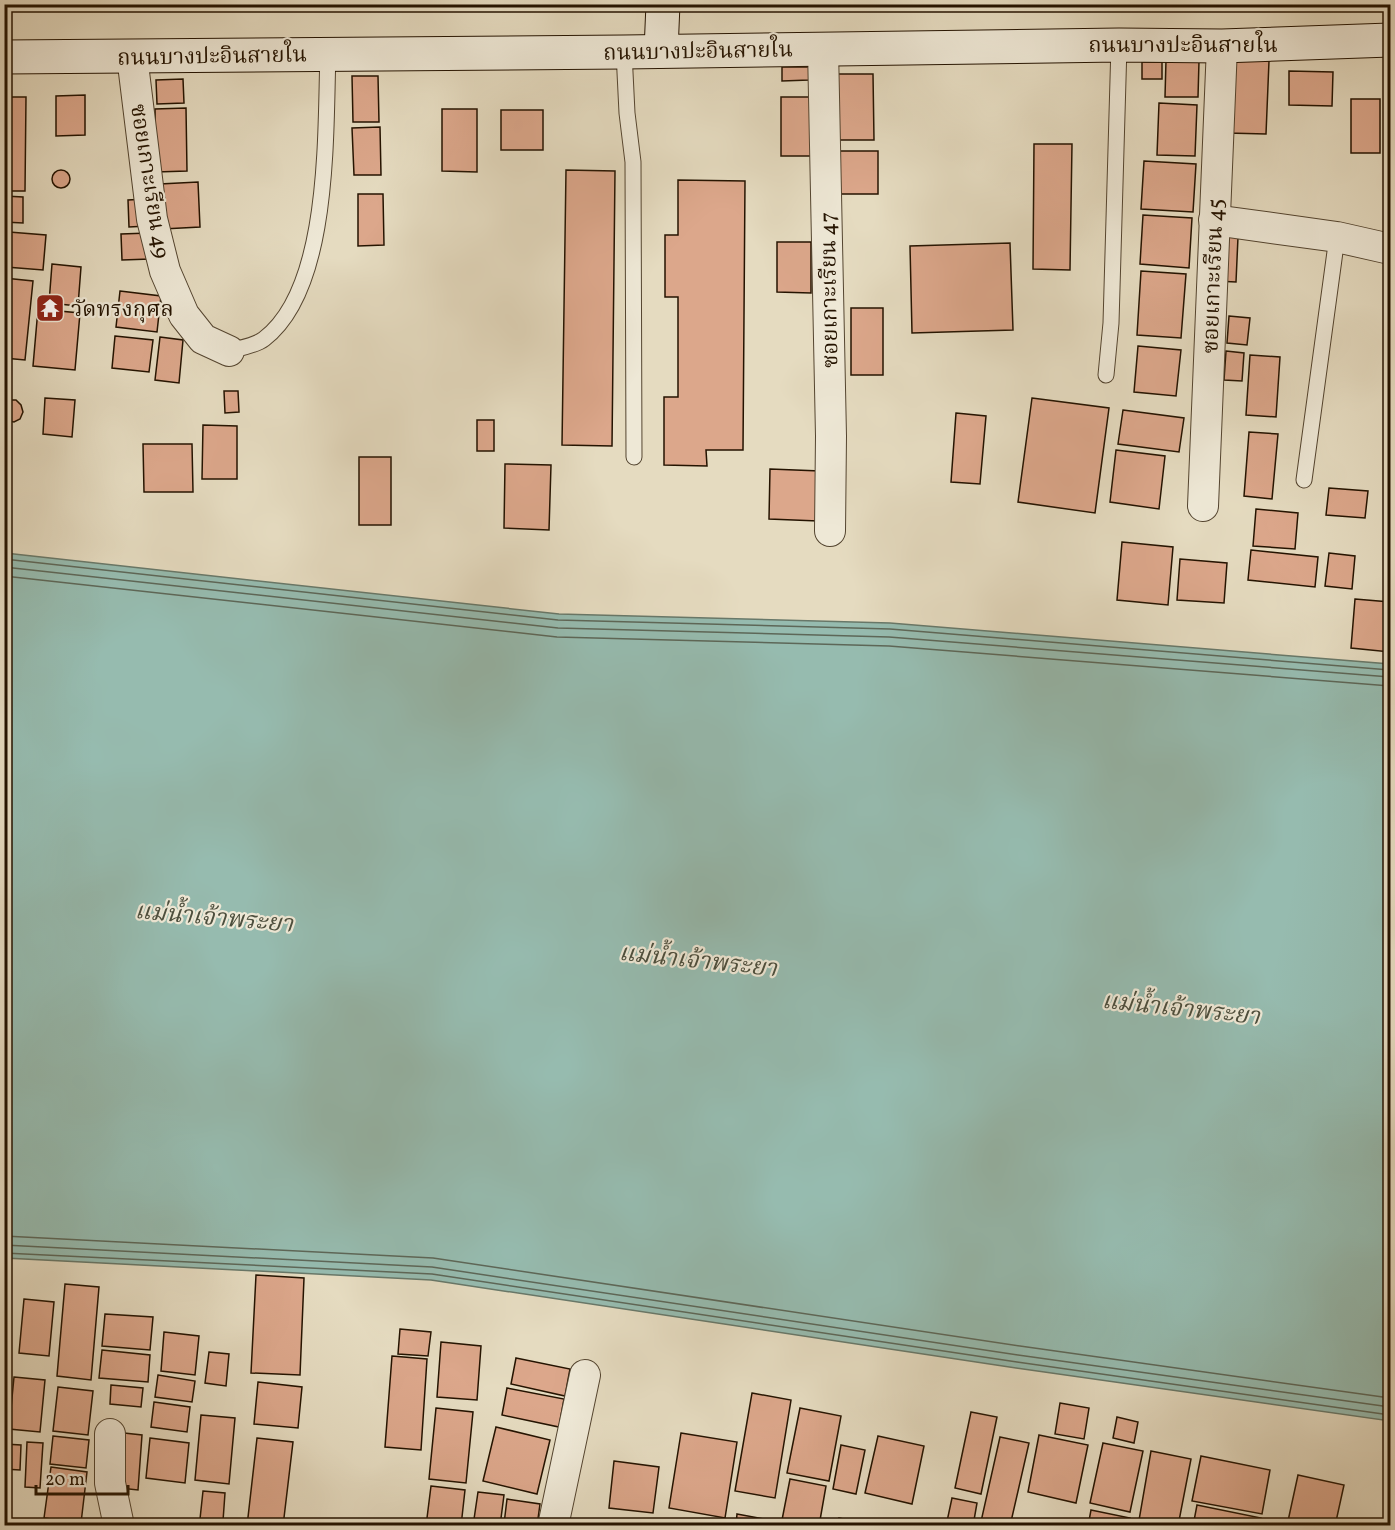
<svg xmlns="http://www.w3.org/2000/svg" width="1395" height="1530" font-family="Vollkorn,'Noto Serif Thai',serif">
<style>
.water{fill:#96bbaf;stroke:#687869;stroke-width:1.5}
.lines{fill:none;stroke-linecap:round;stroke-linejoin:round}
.shore{stroke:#5d6758;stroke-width:1.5}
.building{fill:#dca78b;stroke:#241300;stroke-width:1.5}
.service-casing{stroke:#544530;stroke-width:17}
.minor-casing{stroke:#544530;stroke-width:32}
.secondary-casing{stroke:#241300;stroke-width:35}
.service{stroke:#eee8d6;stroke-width:15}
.minor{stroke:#eee8d6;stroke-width:30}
.secondary{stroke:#eee8d6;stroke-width:33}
.labels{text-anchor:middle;stroke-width:4.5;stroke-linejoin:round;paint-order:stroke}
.street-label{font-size:22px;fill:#241300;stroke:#eee8d6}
.poi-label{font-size:22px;fill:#241300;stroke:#eee8d6;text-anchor:start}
.water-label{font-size:24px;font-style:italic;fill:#4c4e3d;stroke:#eee8d6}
</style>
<rect width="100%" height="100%" fill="#e5dbc0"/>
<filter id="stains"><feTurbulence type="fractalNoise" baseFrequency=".00333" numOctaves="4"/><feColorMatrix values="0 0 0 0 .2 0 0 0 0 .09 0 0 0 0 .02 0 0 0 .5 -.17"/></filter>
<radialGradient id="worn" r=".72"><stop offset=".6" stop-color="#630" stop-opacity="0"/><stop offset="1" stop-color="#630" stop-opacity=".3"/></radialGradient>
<polygon class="water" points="5,553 559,614 890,623 1390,664 1390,1421 1016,1368 431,1280 5,1258"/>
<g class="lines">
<g class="shore">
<polyline points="4,559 558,620 890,629 1390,670"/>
<polyline points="4,567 558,628 889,637 1390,677"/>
<polyline points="4,576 557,637 889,646 1390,686"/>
<polyline points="4,1236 433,1258 1020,1346 1390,1398"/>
<polyline points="4,1245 432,1267 1018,1355 1390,1407"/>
<polyline points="4,1253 432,1274 1017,1362 1390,1415"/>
</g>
</g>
<g class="building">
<polygon points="1166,60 1199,61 1198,97 1165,97"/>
<polygon points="1230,60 1269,61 1266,134 1227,133"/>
<rect x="1142" y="62" width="20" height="17"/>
<polygon points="782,67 809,67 809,80 782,81"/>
<polygon points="1289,71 1333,72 1332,106 1289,105"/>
<polygon points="838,74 873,74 874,140 839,140"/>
<polygon points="352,76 378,76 379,122 353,122"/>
<polygon points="183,79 184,103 157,104 156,80"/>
<polygon points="85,95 85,135 56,136 56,96"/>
<polygon points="4,97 26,97 25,191 4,191"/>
<rect x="781" y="97" width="31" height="59"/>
<rect x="1351" y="99" width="29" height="54"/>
<polygon points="1159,103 1197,105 1195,156 1157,155"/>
<polygon points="186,108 187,171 156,172 155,109"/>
<polygon points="442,109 477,109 477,172 442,171"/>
<rect x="501" y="110" width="42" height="40"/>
<polygon points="380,127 381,175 354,175 352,128"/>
<polygon points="1034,144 1072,144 1070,270 1033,269"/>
<rect x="837" y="151" width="41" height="43"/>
<polygon points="1144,161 1196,164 1193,212 1141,209"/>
<polygon points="566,170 615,171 612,446 562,445"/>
<circle cx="61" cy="179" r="9"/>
<polygon points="678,180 745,181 743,450 706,450 707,466 664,465 664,397 678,397 678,297 665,297 665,235 678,235"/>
<polygon points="198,182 200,227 163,229 160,184"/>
<polygon points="358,194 383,194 384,245 358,246"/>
<polygon points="4,196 23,197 23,223 4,222"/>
<polygon points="146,199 147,226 129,227 128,200"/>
<polygon points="1143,215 1192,218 1189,268 1140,264"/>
<polygon points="9,232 46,235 43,270 6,267"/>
<polygon points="149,233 150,259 122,260 121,234"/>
<polygon points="1218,236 1238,237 1236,282 1216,281"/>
<polygon points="777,242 811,242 811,293 777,292"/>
<polygon points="1010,243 1013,330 912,333 910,246"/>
<polygon points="52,264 81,267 78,306 49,303"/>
<polygon points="1141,271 1186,274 1181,338 1137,335"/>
<polygon points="4,278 33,281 25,360 4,358"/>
<polygon points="120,291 161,296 157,332 116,327"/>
<rect x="851" y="308" width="32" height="67"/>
<polygon points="38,309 80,313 75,370 33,366"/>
<polygon points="1229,316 1250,318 1247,345 1227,343"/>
<polygon points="115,336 153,340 149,372 112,368"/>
<polygon points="160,337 183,340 179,383 155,380"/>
<polygon points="1138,346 1181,350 1176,396 1134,392"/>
<polygon points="1226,351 1244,353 1242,381 1224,380"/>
<polygon points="1250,355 1280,357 1276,417 1246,415"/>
<polygon points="224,391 238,391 239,412 225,413"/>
<polygon points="45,398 75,400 72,437 43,434"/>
<polygon points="1032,398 1109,408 1095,513 1018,502"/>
<polygon points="9,400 16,400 21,405 23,412 20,419 14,422 4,420 4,402"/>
<polygon points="1123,410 1184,418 1179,452 1118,444"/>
<polygon points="956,413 986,416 980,484 951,482"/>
<rect x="477" y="420" width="17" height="31"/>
<polygon points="203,425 237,426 237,479 202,479"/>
<polygon points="1249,432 1278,434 1272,499 1244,496"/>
<polygon points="143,444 192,444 193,492 144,492"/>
<polygon points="1116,450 1165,456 1159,509 1110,502"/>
<rect x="359" y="457" width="32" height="68"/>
<polygon points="505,464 551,465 549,530 504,528"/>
<polygon points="770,469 820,471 818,521 769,519"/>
<polygon points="1329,488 1368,491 1365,518 1326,515"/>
<polygon points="1256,509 1298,513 1295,549 1253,546"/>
<polygon points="1122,542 1173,547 1168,605 1117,600"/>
<polygon points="1251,550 1318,557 1315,587 1248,580"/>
<polygon points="1329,553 1355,556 1352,589 1325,586"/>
<polygon points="1180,559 1227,563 1224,603 1177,600"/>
<polygon points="1355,599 1390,602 1390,652 1351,648"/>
<polygon points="256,1275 304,1278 300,1375 251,1373"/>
<polygon points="65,1284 99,1287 91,1380 57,1376"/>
<polygon points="24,1299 54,1302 49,1356 19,1353"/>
<polygon points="105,1314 153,1317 150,1350 102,1346"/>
<polygon points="400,1329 431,1332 428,1356 398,1354"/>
<polygon points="164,1332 199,1336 195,1375 161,1371"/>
<polygon points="441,1342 481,1346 477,1400 437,1397"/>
<polygon points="102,1350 150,1355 148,1382 99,1378"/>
<polygon points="209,1352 229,1354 226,1386 205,1383"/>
<polygon points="392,1356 427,1359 421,1450 385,1447"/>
<polygon points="516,1358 570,1369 565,1396 511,1384"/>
<polygon points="158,1375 195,1381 192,1402 155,1397"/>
<polygon points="14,1377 45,1380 40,1432 9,1429"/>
<polygon points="258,1382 302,1387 298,1428 254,1424"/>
<polygon points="111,1385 143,1388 141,1407 110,1404"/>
<polygon points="58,1387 93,1391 88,1435 53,1431"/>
<polygon points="507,1388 564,1399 559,1427 502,1415"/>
<polygon points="752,1393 791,1400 775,1498 735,1491"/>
<polygon points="154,1402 190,1407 187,1432 151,1427"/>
<polygon points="1060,1403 1089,1408 1084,1439 1055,1434"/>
<polygon points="436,1408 473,1412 466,1483 429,1479"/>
<polygon points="800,1408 841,1416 829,1481 787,1473"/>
<polygon points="971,1412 997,1417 981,1494 955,1488"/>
<polygon points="201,1415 235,1418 229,1484 195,1480"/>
<polygon points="1117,1417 1138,1422 1134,1443 1113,1438"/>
<polygon points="496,1427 550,1440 537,1494 483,1481"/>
<polygon points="124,1433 142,1435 138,1490 120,1488"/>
<polygon points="681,1433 737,1442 725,1518 669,1508"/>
<polygon points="1039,1435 1088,1445 1076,1503 1028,1492"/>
<polygon points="53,1436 89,1440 86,1468 50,1464"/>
<polygon points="878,1436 924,1446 912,1504 865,1493"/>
<polygon points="1000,1437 1029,1443 1010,1526 980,1526"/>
<polygon points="150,1438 189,1443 185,1483 146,1478"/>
<polygon points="257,1438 293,1442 283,1526 247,1526"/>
<polygon points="27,1442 43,1443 40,1488 25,1487"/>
<polygon points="1103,1443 1143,1451 1130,1512 1090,1503"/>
<polygon points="4,1444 21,1445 20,1470 4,1469"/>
<polygon points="841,1445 865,1450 856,1494 833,1489"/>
<polygon points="1151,1451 1191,1459 1178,1526 1138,1526"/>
<polygon points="1201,1456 1270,1470 1262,1514 1192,1501"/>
<polygon points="614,1461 659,1467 653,1513 609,1508"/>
<polygon points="51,1467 87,1472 81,1523 44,1518"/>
<polygon points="1298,1475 1344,1485 1335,1526 1311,1526 1288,1521"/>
<polygon points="790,1479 826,1486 819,1526 782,1520"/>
<polygon points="431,1486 465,1490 461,1526 426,1526"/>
<polygon points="203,1491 225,1493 223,1521 200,1519"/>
<polygon points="478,1492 504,1495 500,1526 473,1526"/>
<polygon points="952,1498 977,1503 973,1526 946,1526"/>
<polygon points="507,1499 540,1504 537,1526 504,1524"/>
<polygon points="1197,1505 1261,1518 1259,1526 1193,1526"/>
<polygon points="1091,1510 1130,1518 1128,1526 1088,1526"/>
<polygon points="737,1514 769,1520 769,1526 736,1526"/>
<polygon points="839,1518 877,1526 838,1526"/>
</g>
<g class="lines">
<g class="service-casing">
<g id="service">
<polyline points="624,52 627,113 633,162 634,457"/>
<path d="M229 351C239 348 255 346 264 339 331 288 325 132 328 54"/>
<polyline points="1106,375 1111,323 1119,45"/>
<polyline points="1304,480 1337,237"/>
</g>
</g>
<g class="minor-casing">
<g id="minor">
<polyline points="823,48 831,436 830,531"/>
<polyline points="132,56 152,219 165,271 184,315 203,339 229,351"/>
<polyline points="1214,220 1337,237 1390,249"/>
<polyline points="1203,506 1222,46"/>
<polyline points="110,1434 110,1483 119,1526"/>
<polyline points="553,1526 585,1375"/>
</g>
</g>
<g class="secondary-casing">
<g id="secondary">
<polyline points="661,51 663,4"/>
<polyline points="4,57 624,52 1119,45 1222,46 1390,40"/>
</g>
</g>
<use href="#service" class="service"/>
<use href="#minor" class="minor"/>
<use href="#secondary" class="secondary"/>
</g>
<defs>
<g id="temple-square" transform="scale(1.5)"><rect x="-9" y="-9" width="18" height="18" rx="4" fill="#8f2418" stroke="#eee8d6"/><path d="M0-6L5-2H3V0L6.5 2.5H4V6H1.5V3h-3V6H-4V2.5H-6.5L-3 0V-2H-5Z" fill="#fff"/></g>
</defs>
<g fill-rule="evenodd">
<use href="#temple-square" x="50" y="308"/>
</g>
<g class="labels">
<g class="street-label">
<text x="1183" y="52">ถนนบางปะอินสายใน</text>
<text transform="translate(698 50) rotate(-1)" y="8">ถนนบางปะอินสายใน</text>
<text transform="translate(212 55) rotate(-1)" y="8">ถนนบางปะอินสายใน</text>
<text transform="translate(151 181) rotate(81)" y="8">ซอยเกาะเรียน 49</text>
<text transform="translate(1212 276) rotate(-88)" y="8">ซอยเกาะเรียน 45</text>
<text transform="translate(828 290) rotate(-91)" y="8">ซอยเกาะเรียน 47</text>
</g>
<g class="poi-label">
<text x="71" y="316">วัดทรงกุศล</text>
</g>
<g class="water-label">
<text transform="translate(214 917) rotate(5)" y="8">แม่น้ำเจ้าพระยา</text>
<text transform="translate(698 960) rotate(6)" y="8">แม่น้ำเจ้าพระยา</text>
<text transform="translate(1181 1008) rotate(6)" y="8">แม่น้ำเจ้าพระยา</text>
</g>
</g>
<rect width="1395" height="1530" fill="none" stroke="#e5dbc0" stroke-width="24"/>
<rect x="6" y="6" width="1383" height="1518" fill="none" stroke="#241300" stroke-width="3"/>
<rect x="12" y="12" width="1371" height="1506" fill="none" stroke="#241300" stroke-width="1.5"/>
<path d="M36 1485v9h92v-9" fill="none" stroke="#241300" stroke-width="3"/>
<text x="45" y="1485" font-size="18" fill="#241300" stroke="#eee8d6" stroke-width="4.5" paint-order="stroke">20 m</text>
<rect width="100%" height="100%" filter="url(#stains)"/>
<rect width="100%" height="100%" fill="url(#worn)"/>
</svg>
